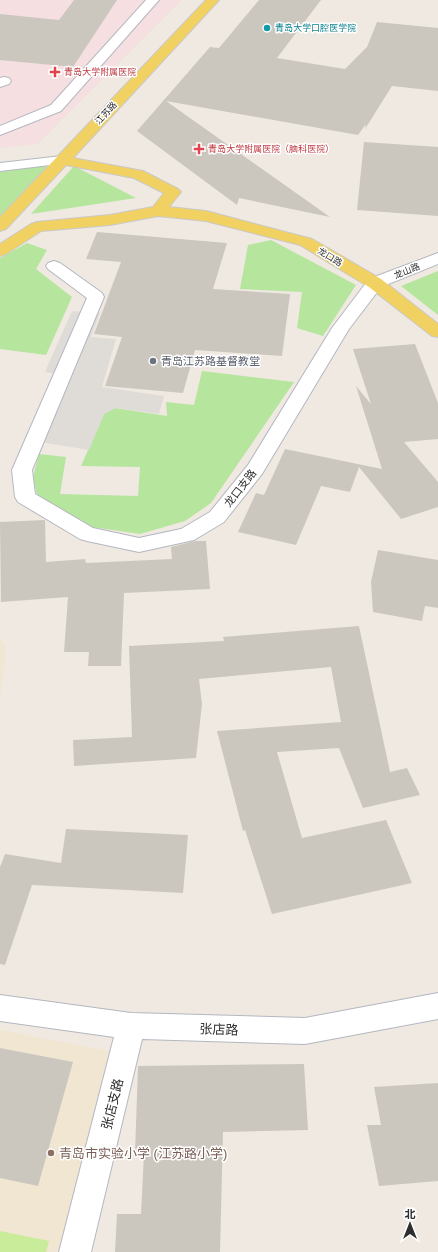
<svg xmlns="http://www.w3.org/2000/svg" width="438" height="1252" font-family="Arial,'Noto Sans SC',sans-serif">
<style>
.education{fill:#f0e6d1}
.medical{fill:#f5dfe0}
.green{fill:#b6e59e}
.pitch{fill:#c9ec9a}
.plaza{fill:#dfdcd8}
.building{fill:#cbc7bf}
.lines{fill:none;stroke-linecap:round;stroke-linejoin:round}
.minor-casing{stroke:#b4b7c1;stroke-width:2}
.major-casing{stroke:#c9c9c9;stroke-width:2}
.minor{fill:#fff;fill-rule:evenodd}
.major{fill:#f2d163;fill-rule:evenodd}
.culture-dot{fill:#0f9aa8;stroke:#fff;stroke-width:1.5}
.health-dot{fill:#e0444e;stroke:#fff;stroke-width:1.5}
.worship-dot{fill:#6b7280;stroke:#fff;stroke-width:1.5}
.education-dot{fill:#8d6e63;stroke:#fff;stroke-width:1.5}
.labels{text-anchor:middle;stroke-width:3;stroke-linejoin:round;paint-order:stroke}
.far-culture-label{font-size:9px;fill:#0d838f;stroke:#fff;text-anchor:start}
.far-health-label{font-size:9px;fill:#be3a42;stroke:#fff;text-anchor:start}
.far-street-label{font-size:9px;fill:#2e2e2e;stroke:#fff}
.worship-label{font-size:11px;fill:#5b616d;stroke:#fff;text-anchor:start}
.street-label{font-size:11px;fill:#2e2e2e;stroke:#fff}
.near-street-label{font-size:13px;fill:#2e2e2e;stroke:#fff}
.near-education-label{font-size:13px;fill:#785e54;stroke:#fff;text-anchor:start}
</style>
<rect width="100%" height="100%" fill="#efe9e1"/>
<g class="education">
<polygon points="0,636 6,649 0,698"/>
<polygon points="0,1030 125,1054 78,1252 0,1252"/>
</g>
<polygon class="medical" points="0,0 182,0 38,144 0,148"/>
<g class="green">
<polygon points="48,165 0,218 0,172"/>
<polygon points="74,166 136,198 31,214"/>
<polygon points="271,240 356,285 323,336 297,328 302,292 240,289 248,245"/>
<polygon points="27,243 47,250 36,269 72,297 46,355 0,349 0,258"/>
<polygon points="438,271 438,315 401,286"/>
<polygon points="202,371 294,382 211,503 185,521 140,534 92,527 37,495 33,477 39,454 66,457 60,494 138,496 140,467 81,466 104,414 115,408 167,416 166,402 194,405"/>
</g>
<polygon class="pitch" points="0,1231 49,1241 46,1252 0,1252"/>
<polygon class="plaza" points="72,311 100,313 91,337 116,339 102,387 164,396 159,414 115,408 104,414 89,450 34,441 63,375 45,372"/>
<g class="building">
<polygon points="74,0 117,0 73,67 0,60 0,14 59,20"/>
<polygon points="259,0 321,0 277,58 345,69 367,47 377,22 438,28 438,91 392,86 365,129 366,124 358,135 166,101 330,217 239,198 237,205 137,131 210,47 219,48"/>
<polygon points="364,142 438,147 438,216 357,210"/>
<polygon points="97,232 227,243 213,289 290,294 282,356 195,350 183,393 105,386 122,337 94,334 121,262 86,259"/>
<polygon points="415,344 438,403 438,439 404,442 438,482 438,507 401,519 359,467 350,492 321,486 296,545 238,532 256,493 264,495 285,449 382,469 356,386 371,404 353,349"/>
<polygon points="45,520 46,562 85,559 86,563 172,559 171,547 195,541 206,541 210,589 124,593 121,666 88,666 89,652 64,652 68,597 1,602 0,522"/>
<polygon points="378,550 438,560 438,608 425,606 422,621 373,612 371,582"/>
<polygon points="359,626 390,772 407,768 420,795 363,808 339,748 277,752 302,838 386,820 412,883 272,914 245,830 243,831 217,731 341,722 331,667 199,679 202,704 196,758 74,766 73,740 132,737 129,646 224,641 223,637"/>
<polygon points="66,829 188,835 183,893 32,885 5,965 0,964 0,867 5,854 61,863"/>
<polygon points="0,1048 73,1062 38,1186 0,1178"/>
<polygon points="304,1064 308,1130 223,1132 220,1252 115,1252 117,1214 141,1214 144,1153 135,1153 138,1066"/>
<polygon points="438,1083 438,1181 379,1186 367,1125 381,1125 374,1087"/>
</g>
<g class="lines">
<g class="minor-casing">
<g id="minor">
<polygon points="146,0 159,0 61,111 0,135 0,126 51,105"/>
<polygon points="4,77 9,78 11,81 9,84 0,87 0,78"/>
<polygon points="62,156 67,157 69,160 67,163 0,171 0,163"/>
<polygon points="438,253 438,264 381,287 349,329 262,474 224,522 194,540 139,552 87,541 80,539 18,502 15,497 12,470 87,298 48,269 46,266 48,263 54,261 60,263 102,293 104,297 32,470 35,494 93,528 139,538 181,529 210,512 248,465 332,328 369,279"/>
<polygon points="438,993 438,1019 305,1044 142,1039 91,1252 59,1252 114,1037 0,1021 0,995 131,1013 305,1018"/>
</g>
</g>
<g class="major-casing">
<polygon id="major" points="206,0 219,0 73,158 143,171 178,189 181,192 169,207 206,211 312,239 381,279 438,324 438,337 432,336 369,287 300,245 206,221 158,216 110,225 41,231 6,254 0,256 0,244 31,224 37,222 110,215 153,207 164,193 134,178 66,165 6,229 0,231 0,217"/>
</g>
<use href="#minor" class="minor"/>
<use href="#major" class="major"/>
</g>
<circle class="culture-dot" cx="267" cy="28" r="4"/>
<g class="health-dot">
<path d="M53 66h4v4h4v4h-4v4h-4v-4h-4v-4h4z"/>
<path d="M197 143h4v4h4v4h-4v4h-4v-4h-4v-4h4z"/>
</g>
<circle class="worship-dot" cx="153" cy="361" r="4"/>
<circle class="education-dot" cx="51" cy="1153" r="4"/>
<g class="labels">
<g class="far-culture-label">
<text x="275" y="31">青岛大学口腔医学院</text>
</g>
<g class="far-health-label">
<text x="64" y="75">青岛大学附属医院</text>
<text x="208" y="152">青岛大学附属医院（脑科医院）</text>
</g>
<g class="far-street-label">
<text transform="translate(106 113) rotate(-47)" y="3">江苏路</text>
<text transform="translate(330 257) rotate(31)" y="3">龙口路</text>
<text transform="translate(407 271) rotate(-22)" y="3">龙山路</text>
</g>
<g class="worship-label">
<text x="161" y="365">青岛江苏路基督教堂</text>
</g>
<g class="street-label">
<text transform="translate(240 488) rotate(-52)" y="4">龙口支路</text>
</g>
<g class="near-street-label">
<text transform="translate(219 1029) rotate(2)" y="5">张店路</text>
<text transform="translate(112 1104) rotate(-76)" y="5">张店支路</text>
</g>
<g class="near-education-label">
<text x="59" y="1158">青岛市实验小学 (江苏路小学)</text>
</g>
</g>
<g transform="translate(410 1224)" stroke="#ffffff" stroke-width="3" paint-order="stroke">
<path d="M0-3L7 15L0 10L-7 15Z" fill="#2e2e2e"/>
<text y="-6" font-size="11" font-weight="bold" text-anchor="middle" fill="#2e2e2e">北</text>
</g>
</svg>
